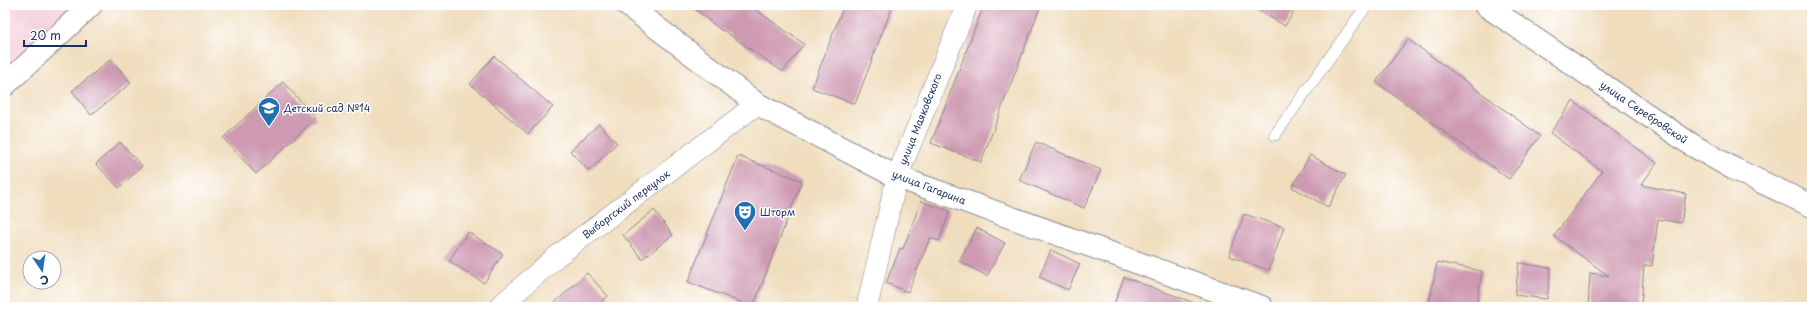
<svg xmlns="http://www.w3.org/2000/svg" width="1817" height="312" font-family="'Playpen Sans',sans-serif">
<style>
.built{fill:#f4cfde}
.building{fill:#ce9ab1}
.lines{fill:none;stroke-linecap:round;stroke-linejoin:round}
.service-casing{stroke:#86868e;stroke-width:12}
.minor-casing{stroke:#86868e;stroke-width:22}
.tertiary-casing{stroke:#86868e;stroke-width:24}
.service{stroke:#fff;stroke-width:11}
.minor{stroke:#fff;stroke-width:21}
.tertiary{stroke:#fff;stroke-width:22}
.labels{text-anchor:middle;stroke-width:3;stroke-linejoin:round;paint-order:stroke}
.poi-label{font-size:10px;fill:#1b2f5e;stroke:#fff;text-anchor:start}
.street-label{font-size:10px;fill:#1b2f5e;stroke:#fff}
</style>
<rect width="100%" height="100%" fill="#fff"/>
<filter id="ink" filterUnits="userSpaceOnUse"><feTurbulence type="fractalNoise" baseFrequency=".025" numOctaves="2"/><feDisplacementMap in="SourceGraphic" scale="8" xChannelSelector="R" yChannelSelector="G"/><feConvolveMatrix kernelMatrix="1 2 1 2 8 2 1 2 1" color-interpolation-filters="sRGB"/></filter>
<filter id="wash" filterUnits="userSpaceOnUse"><feTurbulence type="fractalNoise" baseFrequency=".012" numOctaves="4" result="noise"/><feDisplacementMap in="SourceGraphic" scale="16" xChannelSelector="R" yChannelSelector="G"/><feGaussianBlur stdDeviation="0.9" result="paint"/><feColorMatrix in="noise" values="0 0 0 0 0 0 0 0 0 0 0 0 0 0 0 0 0 1.4 0 .05"/><feComposite in="paint" operator="in"/></filter>
<g filter="url(#wash)">
<rect width="100%" height="100%" fill="#f0ddbd"/>
<polygon class="built" points="5,5 79,5 5,72"/>
<g id="blocks">
<g class="building">
<polygon points="690,5 749,5 804,44 783,72 723,30 722,31"/>
<polygon points="844,5 893,5 855,104 812,88"/>
<polygon points="984,5 1041,5 981,162 931,143"/>
<polygon points="1250,5 1298,5 1285,26"/>
<polygon points="1408,39 1540,136 1509,179 1376,82"/>
<polygon points="494,56 553,107 528,134 470,84"/>
<polygon points="111,59 131,83 91,115 72,91"/>
<polygon points="283,82 316,118 256,174 223,138"/>
<polygon points="1573,101 1657,163 1641,185 1686,194 1681,223 1658,219 1652,266 1644,265 1641,307 1588,307 1590,273 1609,276 1554,236 1602,171 1550,133"/>
<polygon points="599,124 617,143 589,171 570,151"/>
<polygon points="120,142 142,166 119,188 96,164"/>
<polygon points="1036,142 1101,170 1084,208 1019,180"/>
<polygon points="1310,155 1346,175 1328,207 1292,187"/>
<polygon points="738,156 802,181 753,307 688,282"/>
<polygon points="921,201 950,211 939,241 930,238 908,292 886,283 900,248 903,249"/>
<polygon points="654,210 673,235 642,259 623,235"/>
<polygon points="1244,214 1284,227 1269,270 1229,256"/>
<polygon points="977,228 1005,243 987,276 959,261"/>
<polygon points="468,232 503,254 484,283 449,261"/>
<polygon points="1051,250 1080,264 1068,290 1039,277"/>
<polygon points="1437,262 1482,271 1476,307 1439,307 1429,305"/>
<polygon points="1519,263 1551,268 1547,299 1515,295"/>
<polygon points="587,273 608,296 595,307 550,307"/>
<polygon points="1124,277 1200,305 1200,307 1113,307"/>
</g>
</g>
</g>
<g filter="url(#ink)">
<use href="#blocks" fill-opacity="0" stroke="#86868e" stroke-width="1"/>
<g class="lines">
<g class="service-casing">
<polyline id="service" points="1275,135 1367,5"/>
</g>
<g class="minor-casing">
<g id="minor">
<polyline points="499,307 556,257 757,104"/>
<polyline points="867,307 897,177 967,5"/>
</g>
</g>
<g class="tertiary-casing">
<g id="tertiary">
<polyline points="627,5 757,104 897,177 1262,307"/>
<polyline points="1485,5 1692,145 1734,169 1812,206"/>
<polyline points="5,85 91,5"/>
</g>
</g>
<use href="#service" class="service"/>
<use href="#minor" class="minor"/>
<use href="#tertiary" class="tertiary"/>
</g>
</g>
<defs>
<g id="school-pin" transform="scale(1.15)"><path d="M0 17L-7.5 6A9.5 9.5 0 1 1 7.5 6Z" fill="#1f6fb2" stroke="#fff"/><path d="M0-5L7-2L0 1L-7-2ZM-4 1L0 2.5L4 1V4Q0 6-4 4Z" fill="#fff"/></g>
<g id="theatre-pin" transform="scale(1.15)"><path d="M0 17L-7.5 6A9.5 9.5 0 1 1 7.5 6Z" fill="#1f6fb2" stroke="#fff"/><path d="M-5-5.5Q0-4 5-5.5V0Q5 5 0 6Q-5 5-5 0ZM-3.3-2.5H-1v1.5H-3.3ZM1-2.5H3.3v1.5H1ZM-2.8 1Q0 5.5 2.8 1Z" fill="#fff"/></g>
</defs>
<g fill-rule="evenodd">
<use href="#school-pin" x="269" y="108"/>
<use href="#theatre-pin" x="745" y="212"/>
</g>
<g class="labels">
<g class="poi-label">
<text x="284" y="112">Детский сад №14</text>
<text x="760" y="216">Шторм</text>
</g>
<g class="street-label">
<text transform="translate(1644 112) rotate(34)" y="4">улица Серебровской</text>
<text transform="translate(920 119) rotate(-68)" y="4">улица Маяковского</text>
<text transform="translate(929 187) rotate(21)" y="4">улица Гагарина</text>
<text transform="translate(626 204) rotate(-37)" y="4">Выборгский переулок</text>
</g>
</g>
<rect width="1817" height="312" fill="none" stroke="#fff" stroke-width="20"/>
<g transform="translate(42 270) rotate(167)"><circle r="19" fill="#ffffff" stroke="#a4acbf"/>
<path d="M0-3L7 15L0 10L-7 15Z" fill="#1f6fb2"/>
<text y="-6" font-size="11" font-weight="bold" text-anchor="middle" fill="#1b2f5e">С</text>
</g>
<path d="M24 40v6h62v-6" fill="none" stroke="#1b2f5e" stroke-width="2"/>
<text x="30" y="40" font-size="12" fill="#1b2f5e" stroke="#ffffff" stroke-width="3" paint-order="stroke">20 m</text>
</svg>
